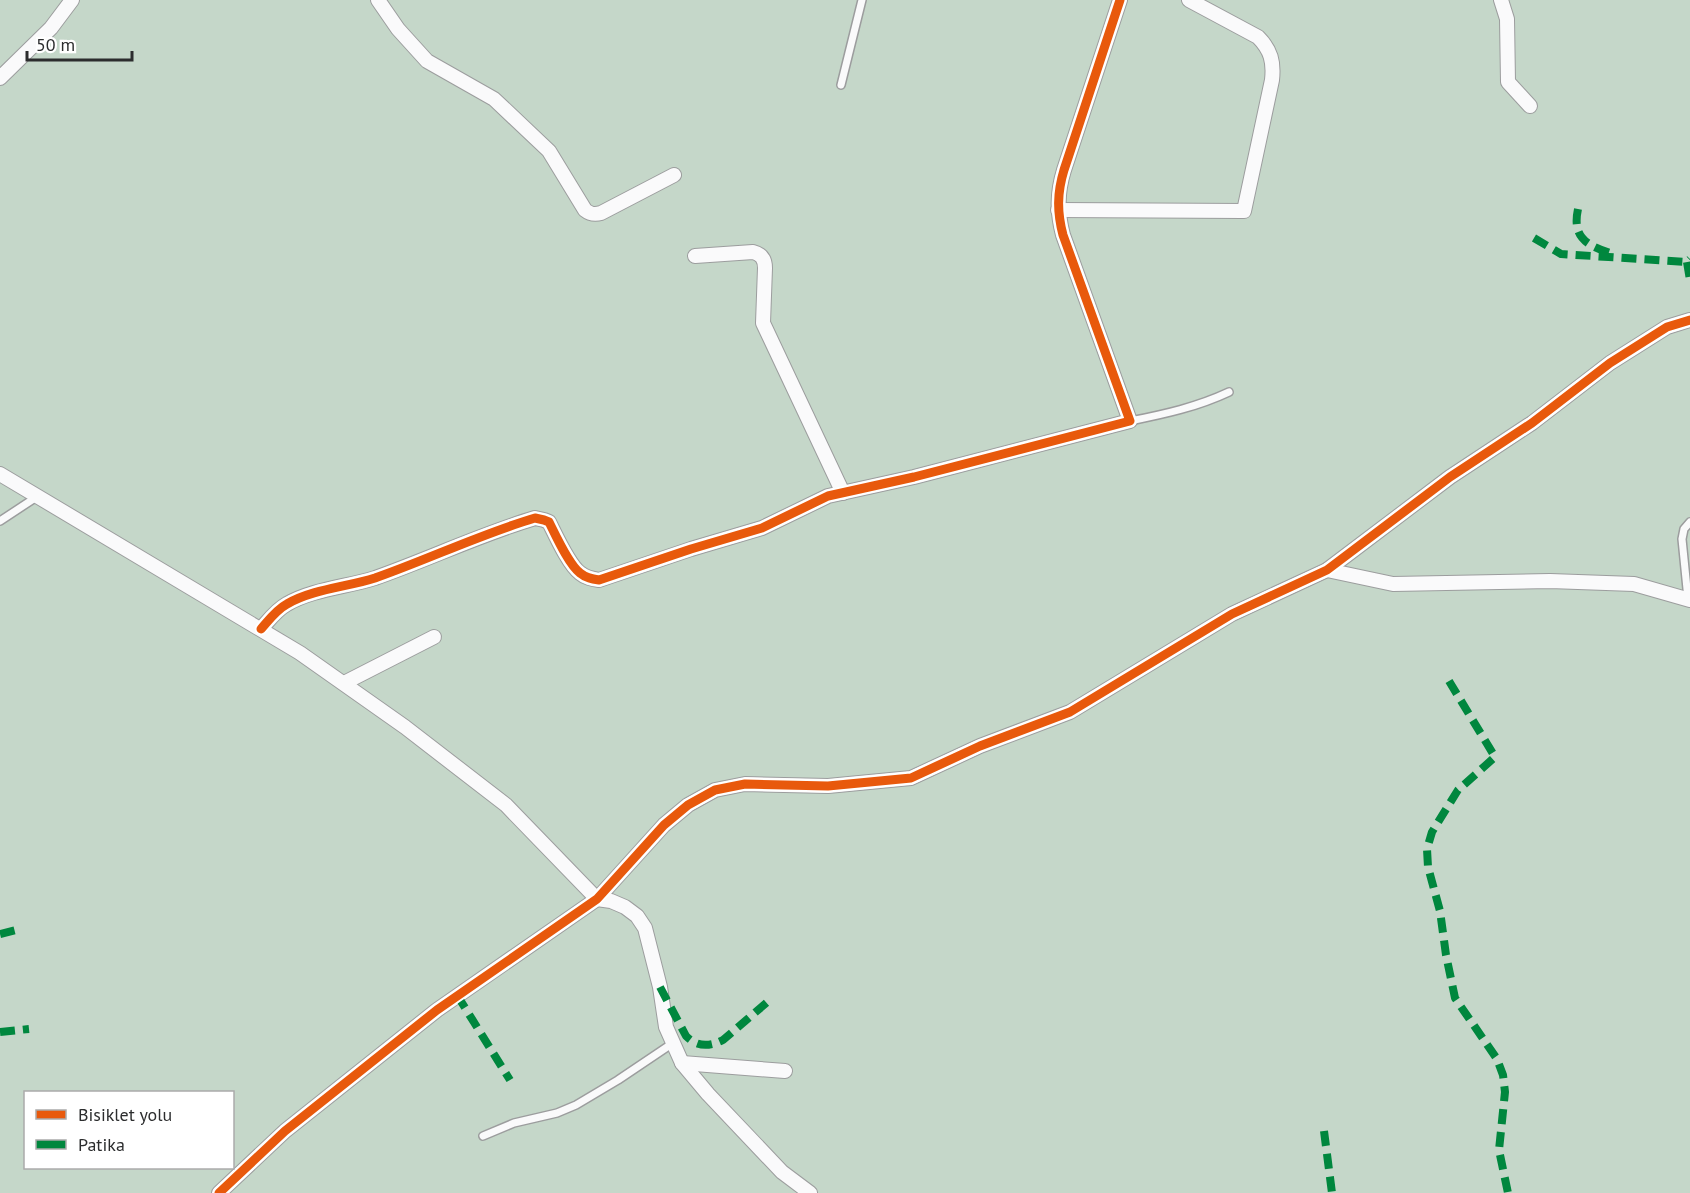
<svg xmlns="http://www.w3.org/2000/svg" width="1690" height="1193" font-family="'PT Sans',sans-serif">
<style>
.green{fill:#c5d7c9;fill-rule:evenodd}
.lines{fill:none;stroke-linecap:round;stroke-linejoin:round}
.service-casing{stroke:#9c9d9e;stroke-width:10}
.minor-casing{stroke:#9c9d9e;stroke-width:16}
.service{stroke:#fafafb;stroke-width:7}
.minor{stroke:#fafafb;stroke-width:14}
.quiet{stroke:#00873e;stroke-width:8;stroke-dasharray:15 8;stroke-linecap:butt}
.cycleway-casing{stroke:#fff;stroke-width:13}
.cycleway{stroke:#e8590c;stroke-width:9}
</style>
<rect width="100%" height="100%" fill="#dfe0e2"/>
<path class="green" d="M0 0H1690V1193H0ZM26 1092H232V1168H26Z"/>
<g class="lines">
<g class="service-casing">
<g id="service">
<polyline points="841,85 862,0"/>
<path d="M1130 421C1165 414 1197 407 1229 392"/>
<polyline points="0,521 38,496"/>
<polyline points="1688,599 1682,539 1684,529 1690,522"/>
<polyline points="483,1136 514,1123 557,1113 576,1105 618,1080 673,1043"/>
</g>
</g>
<g class="minor-casing">
<g id="minor">
<path d="M378 0 398 29 427 61 494 99 549 151 585 210C590 214 594 215 601 213L674 175"/>
<polyline points="1501,0 1507,19 1508,82 1530,106"/>
<polyline points="0,78 51,28 72,0"/>
<path d="M1058 210 1244 211 1272 80C1274 62 1271 50 1258 37L1189 0"/>
<path d="M695 256 753 252C761 254 765 259 765 268L763 323 843 493"/>
<polyline points="0,474 300,653 405,727 506,805 597,899 611,901 625,907 637,916 645,928 660,987 666,1027 682,1063 708,1094 782,1172 810,1193"/>
<polyline points="1327,570 1393,584 1550,581 1634,584 1690,600"/>
<path d="M261 629C269 620 276 610 287 604 313 589 347 587 375 578 429 559 481 534 535 518L544 520 549 522C556 536 569 565 580 573 586 578 592 579 599 580L691 549 762 528 828 496 914 477 1130 421 1063 235C1057 212 1057 193 1064 170L1120 0"/>
<polyline points="344,683 434,637"/>
<polyline points="682,1063 785,1071"/>
<polyline points="219,1193 285,1131 437,1010 597,899 664,825 688,805 715,790 745,784 828,786 911,778 980,746 1070,712 1232,614 1327,570 1450,477 1532,423 1610,363 1667,327 1690,320"/>
</g>
</g>
<use href="#service" class="service"/>
<use href="#minor" class="minor"/>
<g class="quiet">
<path d="M1578 209C1572 237 1586 245 1610 253"/>
<polyline points="1534,238 1561,254 1687,262 1690,259"/>
<polyline points="1687,262 1690,280"/>
<polyline points="1449,681 1495,757 1458,790 1432,832 1427,849 1428,867 1440,911 1446,955 1455,998 1497,1059 1503,1075 1505,1092 1499,1150 1508,1193"/>
<polyline points="0,934 20,929"/>
<path d="M660 987 686 1036C697 1047 709 1047 723 1040L772 998"/>
<polyline points="457,995 510,1080"/>
<polyline points="0,1032 29,1029"/>
<polyline points="1324,1131 1332,1193"/>
</g>
<g class="cycleway-casing">
<g id="cycleway">
<path d="M261 629C269 620 276 610 287 604 313 589 347 587 375 578 429 559 481 534 535 518L544 520 549 522C556 536 569 565 580 573 586 578 592 579 599 580L691 549 762 528 828 496 914 477 1130 421 1063 235C1057 212 1057 193 1064 170L1120 0"/>
<polyline points="219,1193 285,1131 437,1010 597,899 664,825 688,805 715,790 745,784 828,786 911,778 980,746 1070,712 1232,614 1327,570 1450,477 1532,423 1610,363 1667,327 1690,320"/>
</g>
</g>
<use href="#cycleway" class="cycleway"/>
</g>
<rect x="24" y="1091" width="210" height="78" fill="#ffffff" stroke="#ababab" stroke-width="1.5"/>
<rect x="36" y="1110" width="30" height="9" fill="#e8590c" stroke="#ababab" stroke-width="1.5"/>
<text x="78" y="1121" font-size="18" fill="#2c2d2e">Bisiklet yolu</text>
<rect x="36" y="1140" width="30" height="9" fill="#00873e" stroke="#ababab" stroke-width="1.5"/>
<text x="78" y="1151" font-size="18" fill="#2c2d2e">Patika</text>
<path d="M27 51v9h105v-9" fill="none" stroke="#2c2d2e" stroke-width="3"/>
<text x="36" y="51" font-size="18" fill="#2c2d2e" stroke="#ffffff" stroke-width="4.5" paint-order="stroke">50 m</text>
</svg>
